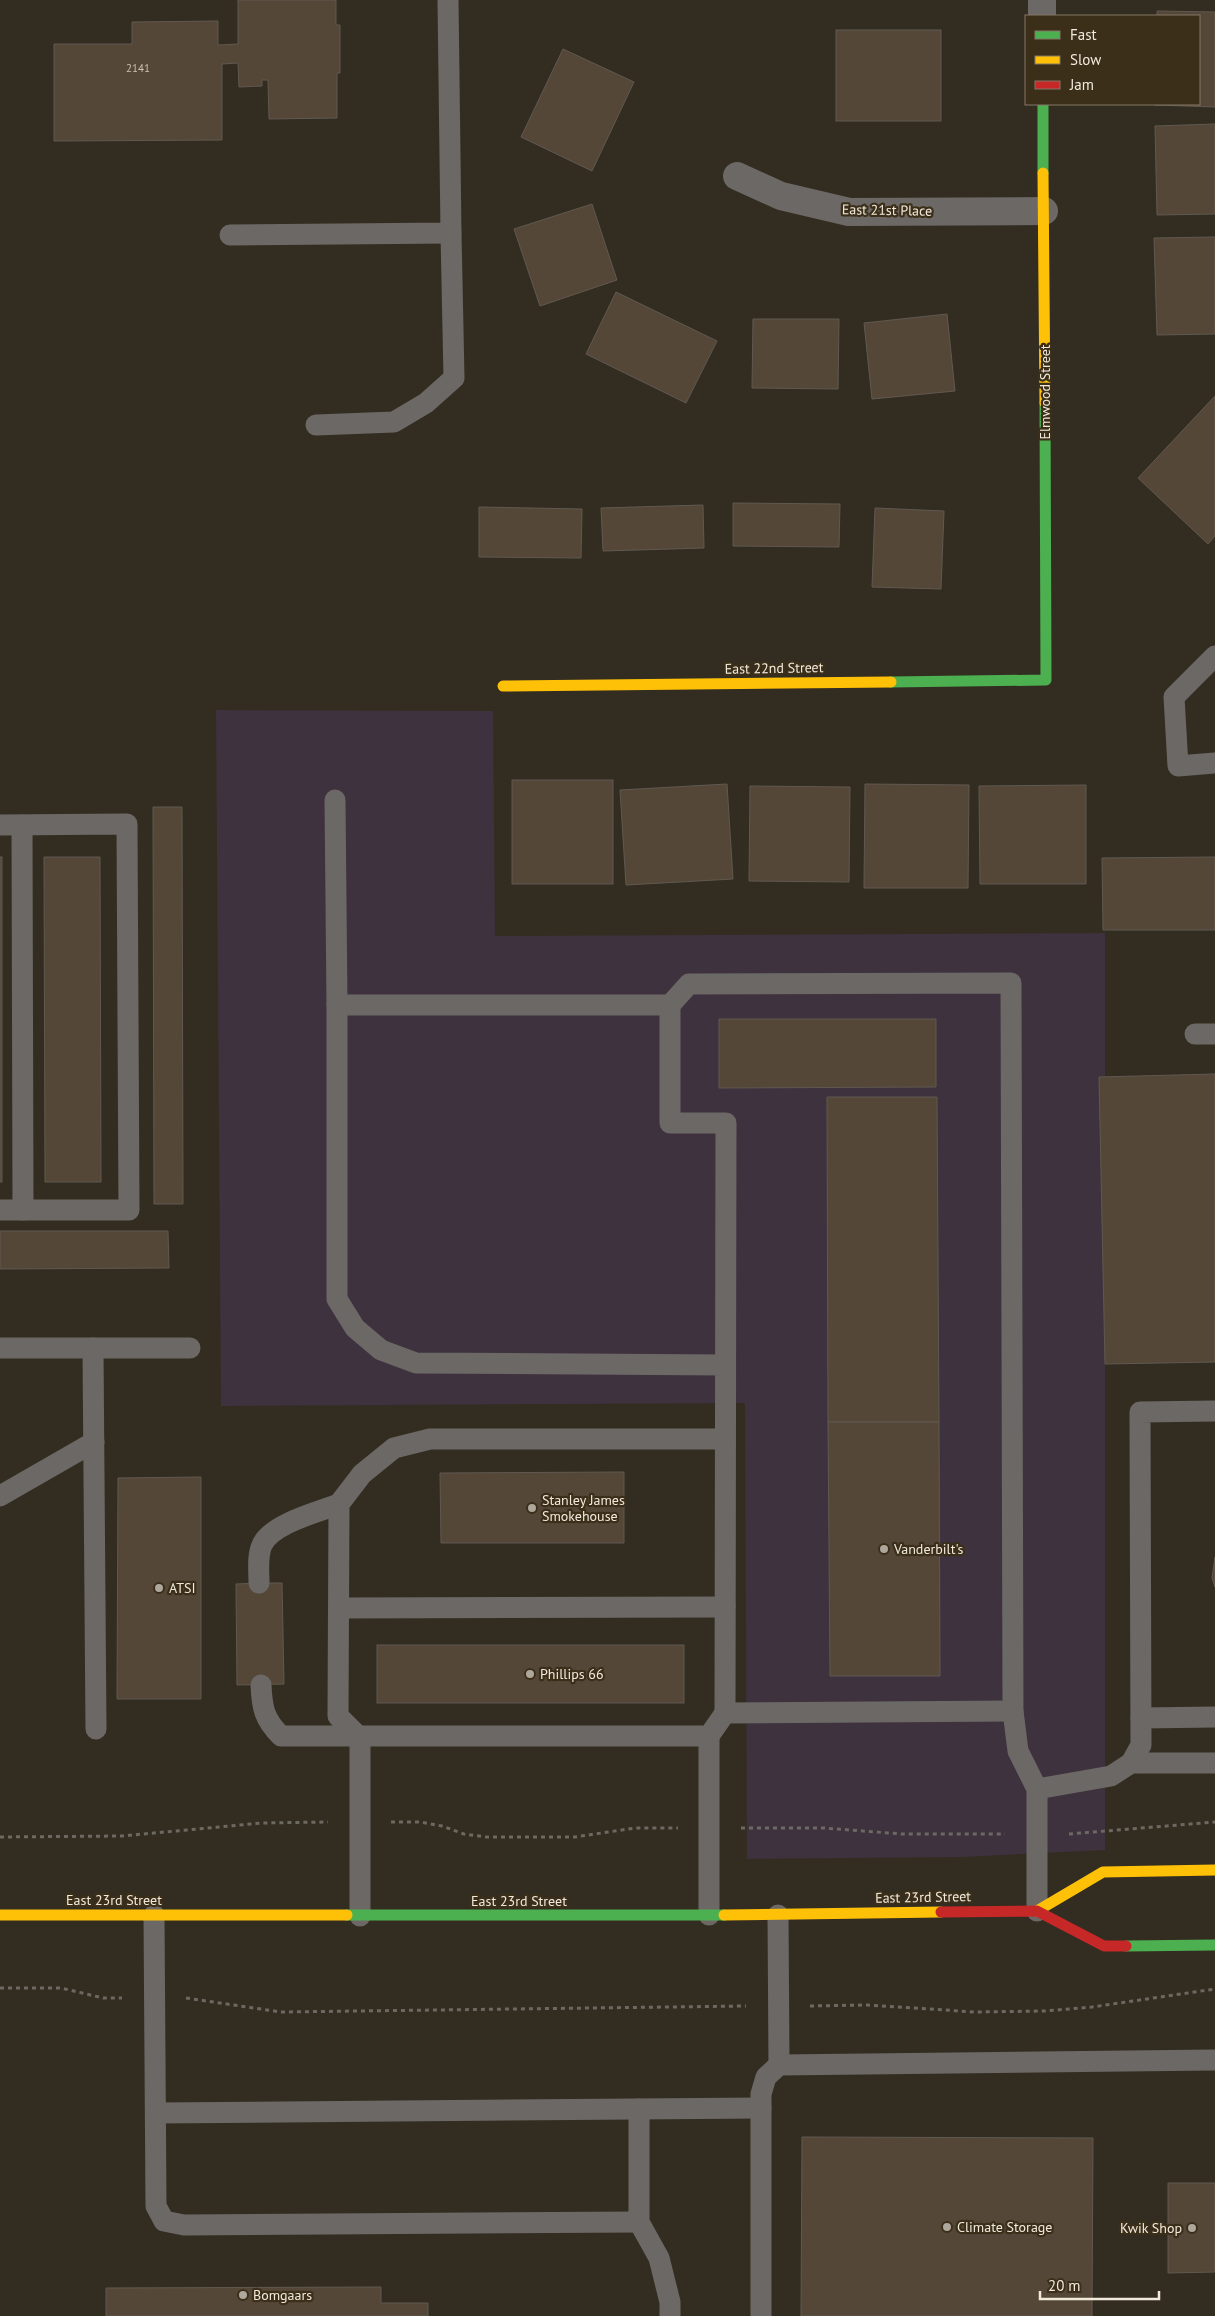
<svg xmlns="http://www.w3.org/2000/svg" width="1215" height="2316" font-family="'PT Sans',sans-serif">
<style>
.industrial{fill:#3e323e}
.building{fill:#544738;stroke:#615950}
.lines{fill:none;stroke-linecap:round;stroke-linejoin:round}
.path{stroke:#6c6862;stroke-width:3;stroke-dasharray:4 4;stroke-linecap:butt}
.lane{stroke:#6c6865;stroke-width:21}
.street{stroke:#6c6865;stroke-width:28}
.fast{stroke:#4caf50;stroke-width:11}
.slow{stroke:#ffc107;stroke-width:11}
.jam{stroke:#c62828;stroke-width:11}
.poi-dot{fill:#aea79b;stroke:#3b2f19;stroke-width:2}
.labels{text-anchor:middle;stroke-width:4.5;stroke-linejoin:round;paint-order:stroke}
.number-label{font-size:11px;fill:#cac0b3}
.street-label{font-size:14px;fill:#f1e9dc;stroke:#3b2f19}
.poi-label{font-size:14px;fill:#f1e9dc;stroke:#3b2f19;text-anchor:start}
</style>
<rect width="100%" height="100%" fill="#332d21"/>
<polygon class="industrial" points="216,710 493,711 495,936 1105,933 1105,1850 961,1857 747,1859 745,1403 221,1406"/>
<g class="building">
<polygon points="238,0 336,0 336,25 340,25 340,73 337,73 337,118 269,119 268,80 262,80 262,86 239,87 238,63 222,64 222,140 54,141 54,44 132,44 132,22 218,21 218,45 238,44"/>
<polygon points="1157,11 1215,12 1215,107 1155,105 1199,104 1199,16 1157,16"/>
<rect x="836" y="30" width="105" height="91"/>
<polygon points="563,49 634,82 592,171 521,137"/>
<polygon points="1215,124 1215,214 1157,215 1155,126"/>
<polygon points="592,204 617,280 540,306 514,229"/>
<polygon points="1215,237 1215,334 1157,335 1154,238"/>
<polygon points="616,292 717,341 686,403 586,354"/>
<polygon points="947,314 955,391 872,399 864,323"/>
<polygon points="753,319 839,319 838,389 752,388"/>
<polygon points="1215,396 1215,536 1208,544 1138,478"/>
<polygon points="733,503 840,504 839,547 733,546"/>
<polygon points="703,505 704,548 603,551 601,508"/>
<polygon points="479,507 582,509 581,558 479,557"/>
<polygon points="875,508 944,511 941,589 872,587"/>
<rect x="512" y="780" width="101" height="104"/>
<polygon points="727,784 733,879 626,885 620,790"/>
<polygon points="865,784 969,785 968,888 864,888"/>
<polygon points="1086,785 1086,884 980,884 979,786"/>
<polygon points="750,786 850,787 849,882 749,881"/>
<polygon points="153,807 182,807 183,1204 154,1204"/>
<rect x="0" y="857" width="2" height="325"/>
<polygon points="44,857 100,857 101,1182 45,1182"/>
<polygon points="1215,857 1215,930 1103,930 1102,858"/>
<polygon points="719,1019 936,1019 936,1087 719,1088"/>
<polygon points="1215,1074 1215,1362 1105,1364 1099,1077"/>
<polygon points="827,1097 937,1097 939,1422 828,1422"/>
<polygon points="0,1231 168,1231 169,1268 0,1269"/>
<polygon points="828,1422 939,1422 940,1676 830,1676"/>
<polygon points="624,1472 624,1543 441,1543 440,1473"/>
<polygon points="201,1477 201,1699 117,1699 118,1478"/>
<polygon points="1215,1557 1215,1587 1212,1578"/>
<polygon points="259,1583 282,1583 284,1684 237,1685 236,1584"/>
<rect x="377" y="1645" width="307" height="58"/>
<polygon points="802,2137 1093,2138 1092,2316 801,2316"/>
<polygon points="1168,2183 1215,2183 1215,2272 1168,2273"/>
<polygon points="381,2287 381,2303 428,2303 428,2316 106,2316 106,2288"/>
</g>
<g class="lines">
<g class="path">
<polyline points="391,1822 420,1822 442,1826 464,1834 486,1837 575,1837 635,1828 678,1828"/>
<polyline points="741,1828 824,1828 902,1834 1005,1834"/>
<polyline points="1069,1834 1215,1822"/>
<polyline points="0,1837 122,1836 262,1823 328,1822"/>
<polyline points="0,1988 61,1988 103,1998 122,1998"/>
<polyline points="186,1998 281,2012 746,2006"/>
<polyline points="810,2006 867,2005 975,2012 1045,2011 1092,2007 1215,1989"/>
</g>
<g class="lane">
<polyline points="230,235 451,233 448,0"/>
<polyline points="316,425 394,422 426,403 454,378 451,233"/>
<polyline points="1215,656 1174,697 1178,766 1215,763"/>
<polyline points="335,800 337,1005"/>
<polyline points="0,825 127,824 129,1210 0,1210"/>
<polyline points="22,825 23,1210"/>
<polyline points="670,1005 689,984 1011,983 1013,1711 1018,1751 1037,1789 1037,1911"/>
<polyline points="1195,1034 1215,1034"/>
<polyline points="0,1348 190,1348"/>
<polyline points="93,1348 96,1729"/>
<polyline points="0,1496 94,1442"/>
<path d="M259 1583C259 1572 257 1556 262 1545 271 1524 318 1512 339 1504"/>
<polyline points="339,1608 725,1607"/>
<path d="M261 1685C262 1708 264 1719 281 1736H709L725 1713 1013 1711"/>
<polyline points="725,1713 726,1123 670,1123 670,1005 337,1005 337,1299 355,1328 381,1350 416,1363 725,1365"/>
<polyline points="1141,1718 1215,1717"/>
<polyline points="709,1736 709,1915"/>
<polyline points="1131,1763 1215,1763"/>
<polyline points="1037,1789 1111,1776 1131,1763 1141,1745 1140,1412 1215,1411"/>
<polyline points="154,1915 156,2206 164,2221 184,2225 639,2222"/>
<polyline points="778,1915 779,2065"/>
<polyline points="360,1916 360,1738 338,1716 339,1504 362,1474 394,1448 430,1439 725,1439"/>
<polyline points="639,2109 639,2222 659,2258 670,2302 670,2316"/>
<polyline points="156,2113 761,2108"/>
<polyline points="761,2316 761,2094 766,2077 779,2065 1215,2060"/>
</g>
<g class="street">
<polyline points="1042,0 1042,16"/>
<polyline points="737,176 781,196 849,212 1044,211"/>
</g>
<g class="fast">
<polyline points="1043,104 1043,173"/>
<polyline points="891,682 1046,680 1045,403"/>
<polyline points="347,1915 724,1915"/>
<polyline points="1126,1946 1215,1945"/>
</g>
<g class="slow">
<polyline points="1043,173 1045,403"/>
<polyline points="503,686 891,682"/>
<polyline points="1037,1911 1103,1872 1215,1870"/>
<polyline points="0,1915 347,1915"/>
<polyline points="724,1915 941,1912"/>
</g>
<polyline class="jam" points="941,1912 1037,1911 1104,1946 1126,1946"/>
</g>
<g class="poi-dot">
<circle cx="532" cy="1508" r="5"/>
<circle cx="884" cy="1549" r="5"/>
<circle cx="159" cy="1588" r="5"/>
<circle cx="530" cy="1674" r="5"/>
<circle cx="947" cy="2227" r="5"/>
<circle cx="1192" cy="2228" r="5"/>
<circle cx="243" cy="2295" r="5"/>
</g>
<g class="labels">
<g class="number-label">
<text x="138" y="72">2141</text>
</g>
<g class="street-label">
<text transform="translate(887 210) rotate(1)" y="5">East 21st Place</text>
<text transform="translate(1045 392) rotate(-90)" y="5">Elmwood Street</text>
<text transform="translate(774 668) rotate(-1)" y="5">East 22nd Street</text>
<text transform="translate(923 1897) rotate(-1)" y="5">East 23rd Street</text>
<text x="114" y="1905">East 23rd Street</text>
<text x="519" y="1906">East 23rd Street</text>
</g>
<g class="poi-label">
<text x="542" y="1505">Stanley James<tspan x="542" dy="16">Smokehouse</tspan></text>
<text x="894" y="1554">Vanderbilt's</text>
<text x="169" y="1593">ATSI</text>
<text x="540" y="1679">Phillips 66</text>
<text x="957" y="2232">Climate Storage</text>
<text x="1182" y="2233" text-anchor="end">Kwik Shop</text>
<text x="253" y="2300">Bomgaars</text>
</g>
</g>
<rect x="1025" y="15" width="175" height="90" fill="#3b2f19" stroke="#847967"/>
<rect x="1035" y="31" width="25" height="8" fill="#4caf50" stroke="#847967"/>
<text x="1070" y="40" font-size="15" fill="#f1e9dc">Fast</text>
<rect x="1035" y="56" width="25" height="8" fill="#ffc107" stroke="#847967"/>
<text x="1070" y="65" font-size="15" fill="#f1e9dc">Slow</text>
<rect x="1035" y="81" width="25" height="8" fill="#c62828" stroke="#847967"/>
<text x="1070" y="90" font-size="15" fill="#f1e9dc">Jam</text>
<path d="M1040 2291v8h119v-8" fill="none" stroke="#f1e9dc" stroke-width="2.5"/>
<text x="1048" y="2291" font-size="15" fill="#f1e9dc" stroke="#3b2f19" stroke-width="4" paint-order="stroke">20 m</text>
</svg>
